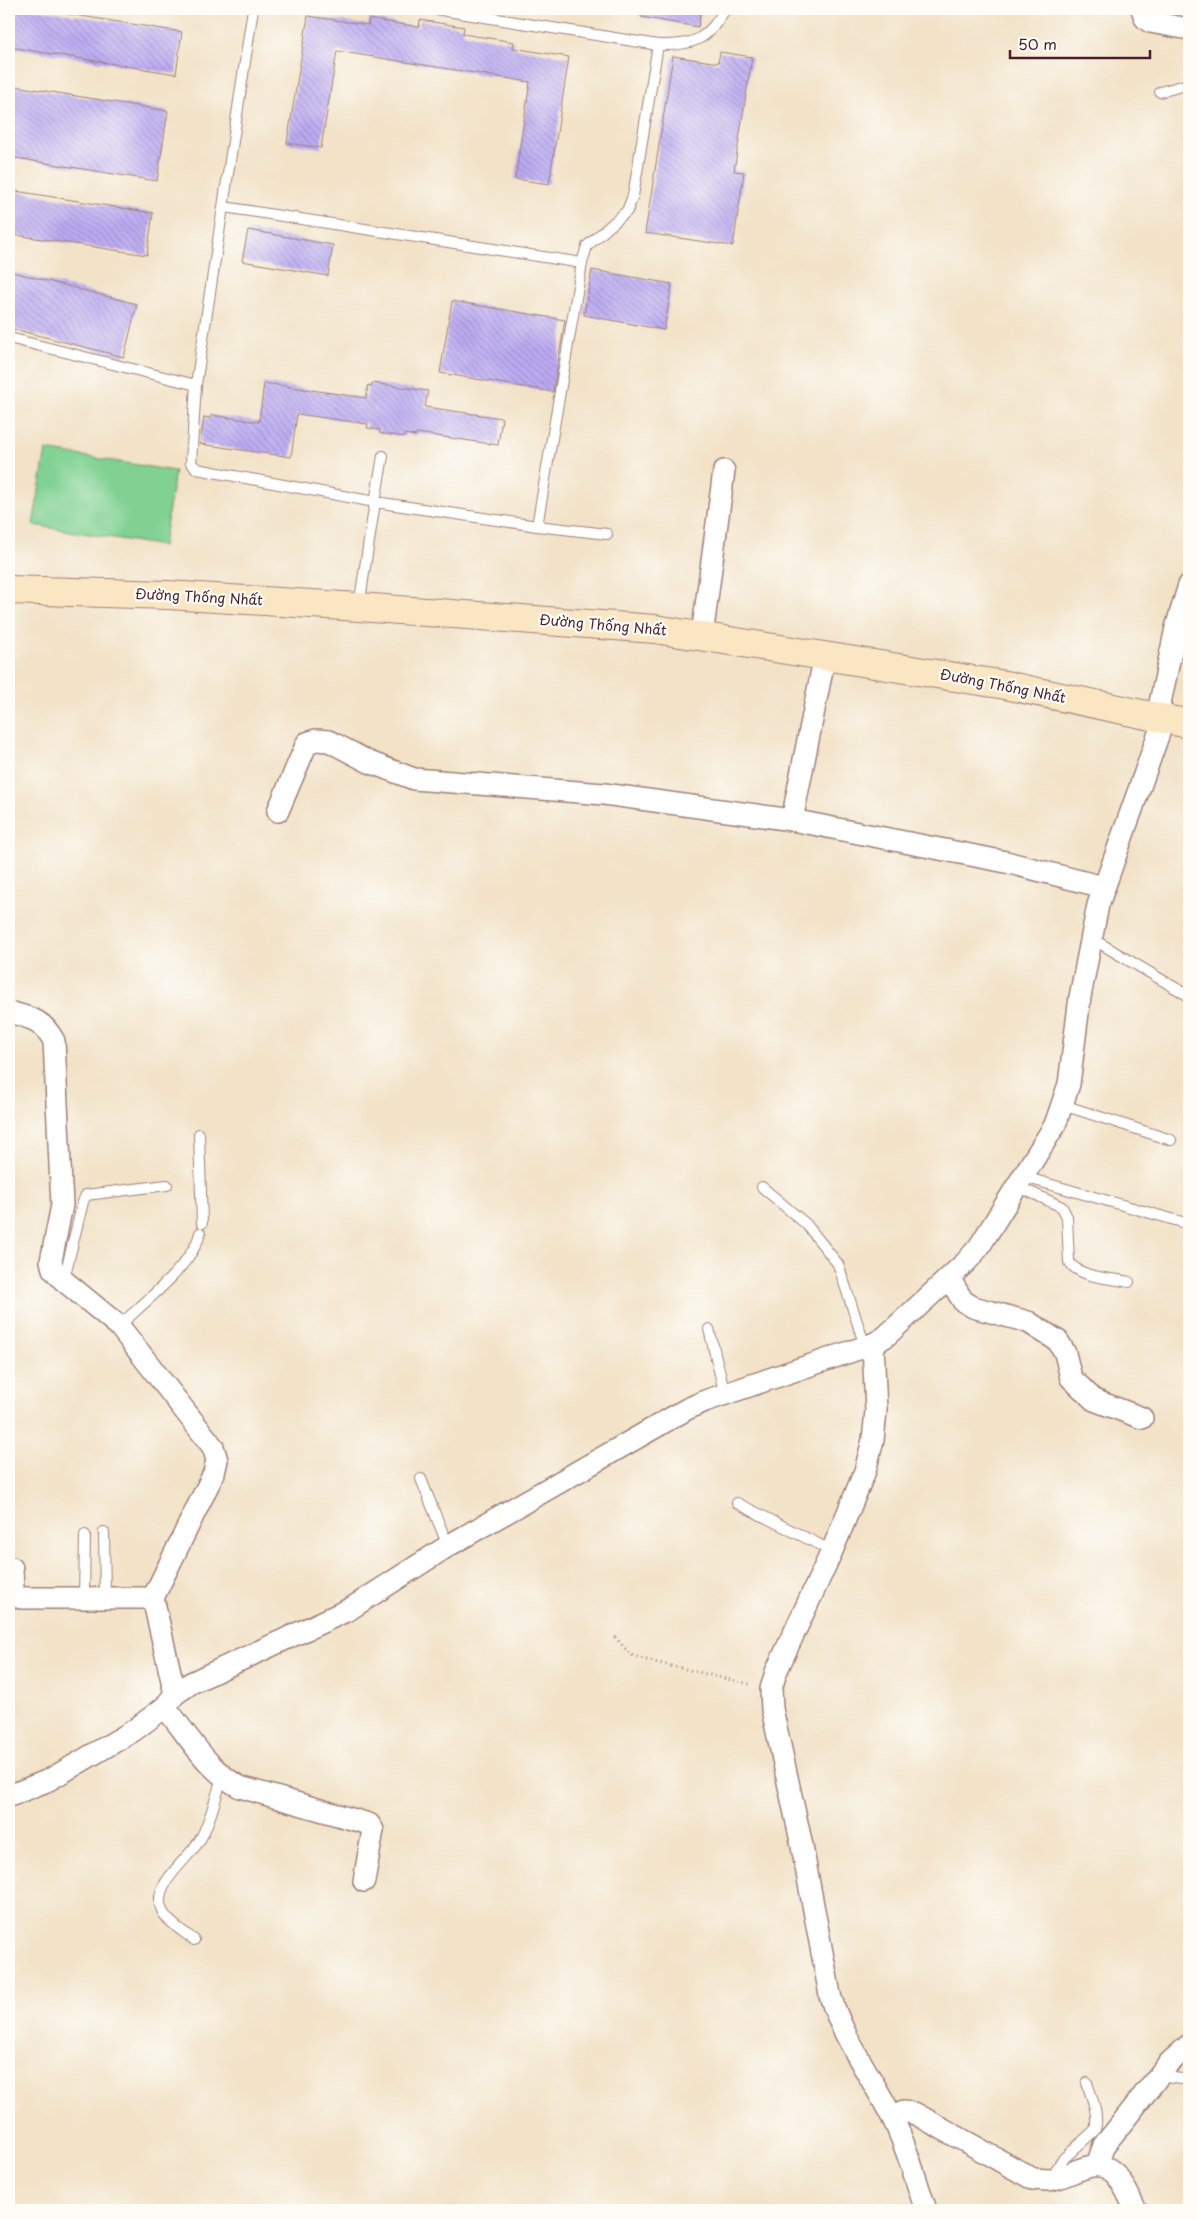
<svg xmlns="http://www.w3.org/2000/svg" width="1198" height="2219" font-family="'Playpen Sans',sans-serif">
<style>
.park{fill:#80d192;stroke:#65785e}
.building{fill:url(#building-back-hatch)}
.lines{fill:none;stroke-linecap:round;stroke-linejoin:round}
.lane-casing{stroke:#9e8079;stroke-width:12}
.street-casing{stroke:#9e8079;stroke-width:24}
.secondary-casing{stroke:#9e8079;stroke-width:30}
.path{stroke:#9e8079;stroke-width:3;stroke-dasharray:1 4;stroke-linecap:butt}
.lane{stroke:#fff;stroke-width:10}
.street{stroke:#fff;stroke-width:21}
.secondary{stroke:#fbe6c4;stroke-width:28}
.labels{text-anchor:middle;stroke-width:4.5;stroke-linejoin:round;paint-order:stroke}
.street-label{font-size:14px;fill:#4a1f2b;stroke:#fdfcf7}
</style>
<defs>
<pattern id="building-back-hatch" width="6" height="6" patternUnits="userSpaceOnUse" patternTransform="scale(1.25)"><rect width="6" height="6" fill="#bcacf3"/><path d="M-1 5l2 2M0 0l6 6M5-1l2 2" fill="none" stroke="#9b8bc5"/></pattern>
</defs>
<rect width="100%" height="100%" fill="#fdfcf7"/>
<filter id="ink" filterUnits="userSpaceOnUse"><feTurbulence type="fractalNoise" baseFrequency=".02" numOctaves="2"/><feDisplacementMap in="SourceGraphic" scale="10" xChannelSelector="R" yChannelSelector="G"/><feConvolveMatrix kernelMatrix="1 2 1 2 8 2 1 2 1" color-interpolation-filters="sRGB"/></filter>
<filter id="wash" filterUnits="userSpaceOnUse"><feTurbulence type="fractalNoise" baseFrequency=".0096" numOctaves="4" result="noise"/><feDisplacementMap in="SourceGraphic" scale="20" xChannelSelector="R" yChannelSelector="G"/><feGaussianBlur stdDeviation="1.12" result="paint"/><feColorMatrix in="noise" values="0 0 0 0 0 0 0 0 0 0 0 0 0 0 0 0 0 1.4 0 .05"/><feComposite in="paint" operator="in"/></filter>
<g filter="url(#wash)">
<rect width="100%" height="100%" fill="#f2e2c7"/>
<polygon class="park" points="46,450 175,471 163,546 33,525"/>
<g id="blocks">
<g class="building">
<polygon points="9,9 36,9 182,32 176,74 9,47"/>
<polygon points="642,9 701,9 698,27 641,17"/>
<polygon points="308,16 368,25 369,19 419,27 420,20 464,27 463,34 514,42 513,48 519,49 569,57 549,184 515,179 530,82 337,51 321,148 287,143"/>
<polygon points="720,52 752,57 734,171 744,172 733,246 645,233 673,56 718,63"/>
<polygon points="9,85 168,111 157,181 9,157"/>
<polygon points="9,190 153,213 147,255 9,234"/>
<polygon points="248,230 333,245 328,276 242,261"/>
<polygon points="592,270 672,284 664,330 584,315"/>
<polygon points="9,271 137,304 124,357 9,328"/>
<polygon points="452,301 565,320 553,392 440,373"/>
<polygon points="264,383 366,398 368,385 372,386 372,383 428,391 425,407 502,418 498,445 417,433 416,436 405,434 404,437 379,433 380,430 367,428 368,424 297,414 291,457 200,444 204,417 211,418 211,415 259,422"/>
</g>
</g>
</g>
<g filter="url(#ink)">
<use href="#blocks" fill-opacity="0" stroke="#9e8079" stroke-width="1"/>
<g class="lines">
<g class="lane-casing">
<g id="lane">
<polyline points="253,9 196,385 191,463 197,469 375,502 359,606"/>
<polyline points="435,9 658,45"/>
<polyline points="1160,92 1189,84"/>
<polyline points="224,207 582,263"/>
<polyline points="9,338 196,385"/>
<path d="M383 456 375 502 537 526 582 263 587 246 627 211 633 196 658 45C693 46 708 40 725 9"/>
<polyline points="537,526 607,534"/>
<polyline points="1091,938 1189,996"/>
<polyline points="1063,1105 1171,1140"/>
<polyline points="199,1134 202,1223"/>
<polyline points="1024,1177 1189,1224"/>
<path d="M1017 1186 1062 1207 1067 1217 1069 1262C1080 1278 1111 1278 1129 1282"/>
<polyline points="762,1187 806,1224 838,1264 865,1346"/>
<polyline points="64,1279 83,1202 86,1195 167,1185"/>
<path d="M119 1326C143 1303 193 1265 200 1233"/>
<polyline points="709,1329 725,1395"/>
<polyline points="421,1479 448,1546"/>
<polyline points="737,1503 832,1551"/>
<polyline points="104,1532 105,1597"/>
<polyline points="84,1597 85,1535"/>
<path d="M194 1940C185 1933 174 1926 167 1918 142 1889 189 1861 201 1838 211 1819 216 1797 222 1777"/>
<polyline points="1158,2076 1189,2080"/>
<path d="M1051 2178 1062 2160 1095 2130C1099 2114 1092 2098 1087 2083"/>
</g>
</g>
<g class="street-casing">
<g id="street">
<polyline points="1142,9 1145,18 1150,22 1189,29"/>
<polyline points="702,636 724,471"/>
<polyline points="1157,717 1176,628 1189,585"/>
<polyline points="278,811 307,743 316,740 329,741 369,762 414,779 604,794 792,820 1006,862 1103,887"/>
<polyline points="792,820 825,655"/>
<path d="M9 1012C31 1018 42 1019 54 1041L62 1205 51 1261 53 1269 63 1280 119 1326 213 1447 217 1460 214 1473 153 1598 175 1694"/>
<polyline points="949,1278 963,1301 973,1307 1028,1322 1058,1341 1065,1353 1071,1378 1094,1400 1142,1418"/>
<path d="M873 1344 876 1411 873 1440 865 1471 832 1551 776 1672 771 1689 772 1709 801 1841 830 1995C843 2039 871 2076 892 2117 907 2146 915 2179 926 2210"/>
<polyline points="12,1568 13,1591 16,1596 21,1598 153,1598"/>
<path d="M165 1707C188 1735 208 1771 240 1787L369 1824 373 1830 364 1881"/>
<polyline points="9,1796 49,1780 133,1731 165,1707 175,1694 191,1683 350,1609 448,1546 687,1409 705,1401 873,1344 885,1337 966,1262 979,1247 1055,1125 1069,1084 1080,997 1098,905 1164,719"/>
<path d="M893 2117 904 2111 916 2114 1033 2179C1038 2179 1044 2180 1049 2180 1072 2177 1097 2152 1117 2176 1125 2186 1130 2199 1136 2210"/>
<polyline points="1097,2165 1104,2145 1114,2133 1168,2064 1189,2045"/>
</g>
</g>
<g class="secondary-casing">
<polyline id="secondary" points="9,590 168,595 359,607 655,629 1005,685 1189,724"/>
</g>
<polyline class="path" points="615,1637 631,1655 650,1661 753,1685"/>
<use href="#lane" class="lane"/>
<use href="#street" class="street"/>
<use href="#secondary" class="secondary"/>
</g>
</g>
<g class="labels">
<g class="street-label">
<text transform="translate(199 597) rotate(3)" y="5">Đường Thống Nhất</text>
<text transform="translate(603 625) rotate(5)" y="5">Đường Thống Nhất</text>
<text transform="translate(1003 686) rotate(11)" y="5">Đường Thống Nhất</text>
</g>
</g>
<rect width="1198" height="2219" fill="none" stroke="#fdfcf7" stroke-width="30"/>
<path d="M1010 50v8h140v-8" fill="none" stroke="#4a1f2b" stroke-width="2.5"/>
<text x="1018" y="50" font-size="15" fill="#4a1f2b" stroke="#fdfcf7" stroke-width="4" paint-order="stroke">50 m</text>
</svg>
